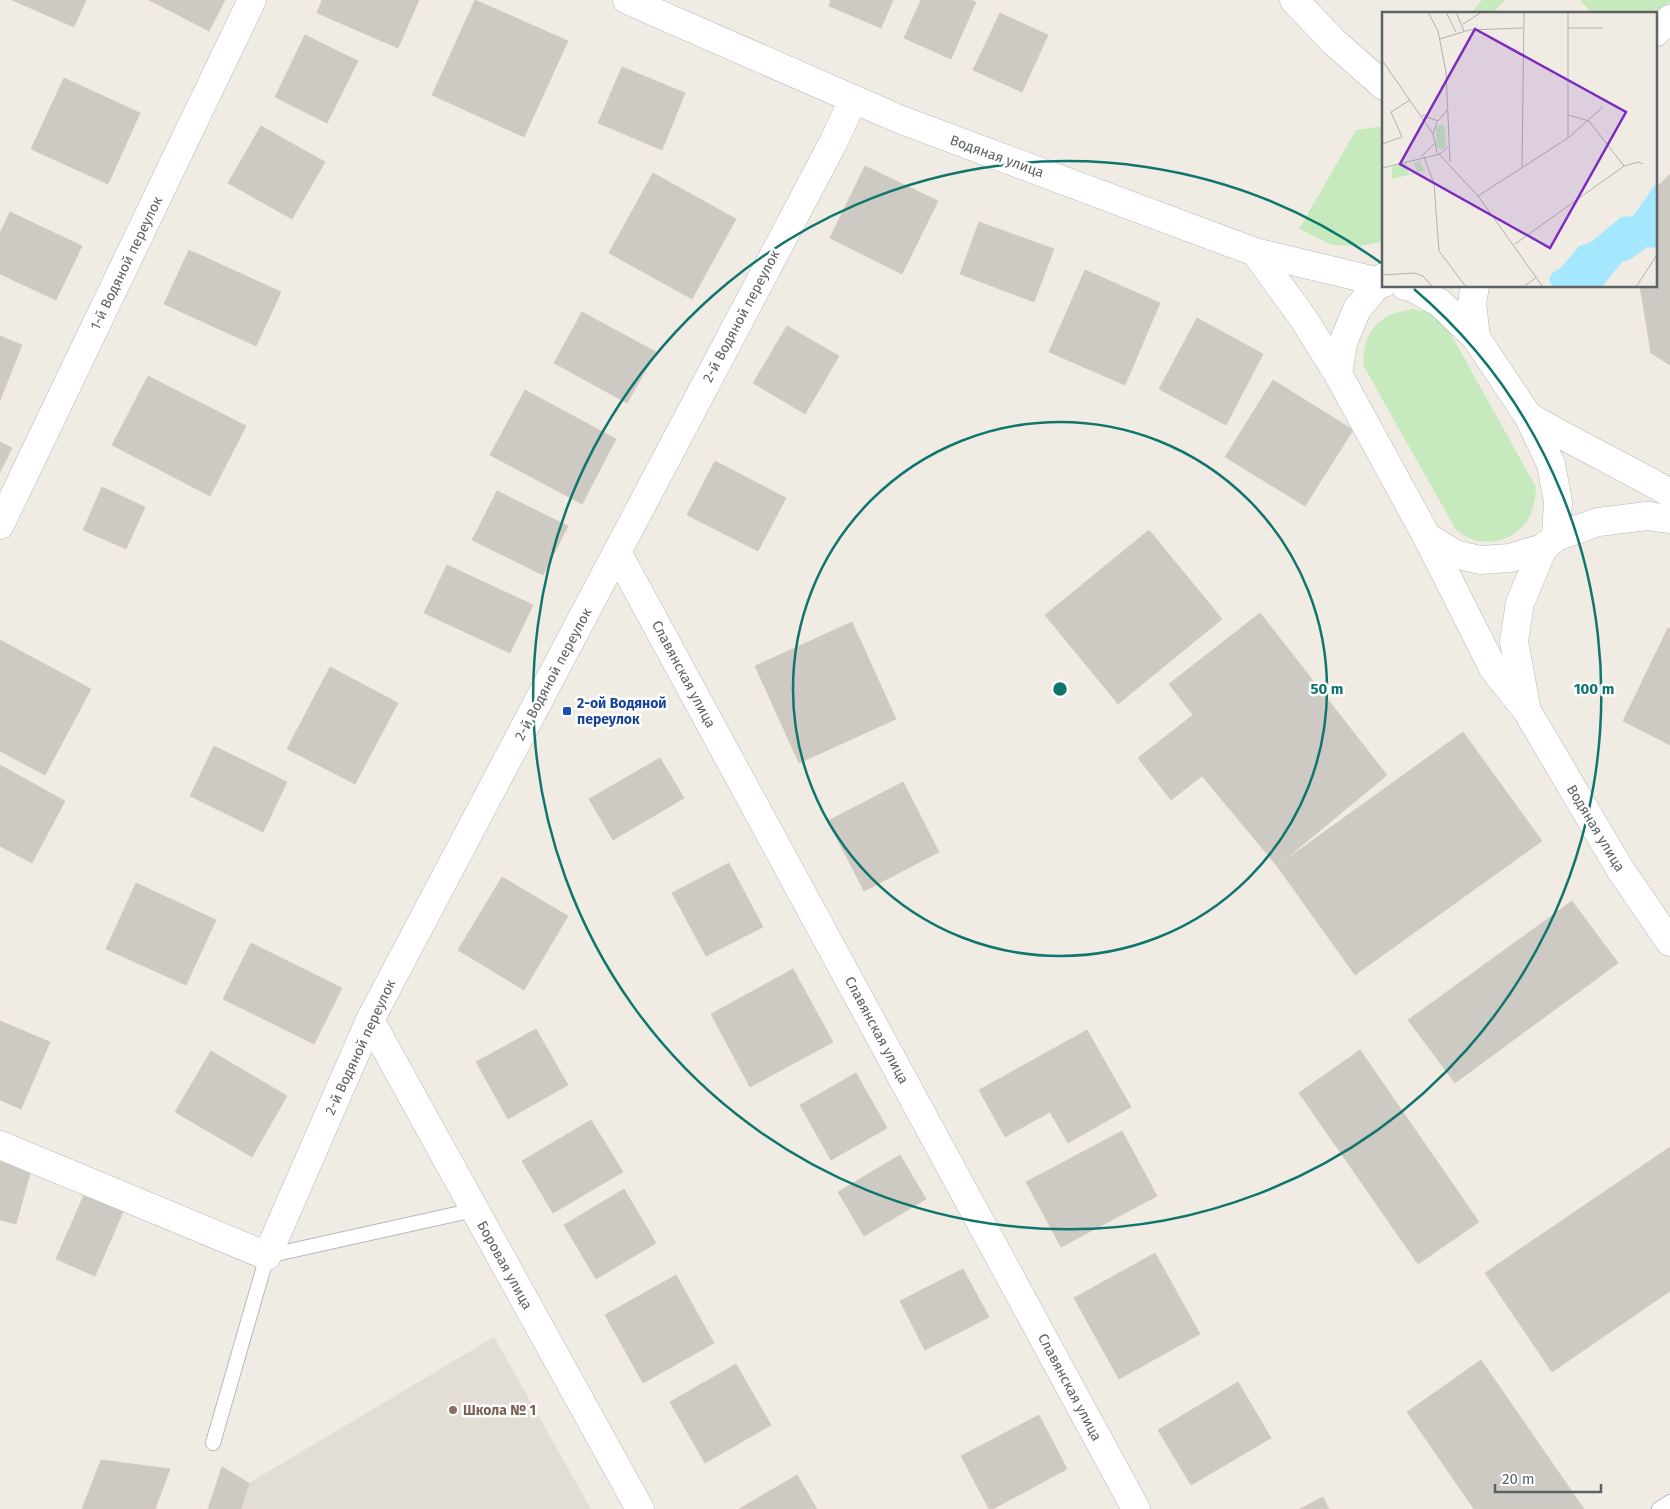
<svg xmlns="http://www.w3.org/2000/svg" width="1670" height="1509" font-family="'Fira Sans',sans-serif">
<style>
.education{fill:#e2ddd5}
.green{fill:#c6eabe}
.building{fill:#cdc9c3;stroke:#d6ccc2}
.lines{fill:none;stroke-linecap:round;stroke-linejoin:round}
.service-casing{stroke:#b5b9bc;stroke-width:16}
.minor-casing{stroke:#b5b9bc;stroke-width:29}
.tertiary-casing{stroke:#b5b9bc;stroke-width:29}
.service{stroke:#fff;stroke-width:14}
.minor{stroke:#fff;stroke-width:28}
.tertiary{stroke:#fff;stroke-width:28}
.ring{fill:none;stroke:#0f766e;stroke-width:2.5}
.transit-dot{fill:#1a4fb4;stroke:#fff;stroke-width:2}
.education-dot{fill:#8d6e63;stroke:#fff;stroke-width:2}
.labels{text-anchor:middle;stroke-width:5;stroke-linejoin:round;paint-order:stroke}
.street-label{font-size:14px;fill:#5c6266;stroke:#fff}
.transit-label{font-size:14px;font-weight:bold;fill:#164399;stroke:#fff;text-anchor:start}
.education-label{font-size:14px;font-weight:bold;fill:#785e54;stroke:#fff;text-anchor:start}
.inset-road{fill:none;stroke:#b1b1ae;stroke-width:1}
.view{fill:#7b2cbf;fill-opacity:0.15;stroke:#7b2cbf;stroke-width:2.5}
.inset-edge{fill:none;stroke:#5c6266;stroke-width:2.5}
.centre{fill:#0f766e;stroke:#fff;stroke-width:2.5}
.ring-label{font-size:15px;text-anchor:middle;font-weight:bold;fill:#0f766e;stroke:#fff;stroke-width:5;stroke-linejoin:round;paint-order:stroke}
</style>
<rect width="100%" height="100%" fill="#f0ece4"/>
<polygon class="education" points="494,1337 591,1509 241,1509 249,1483"/>
<g class="green">
<polygon points="1482,0 1505,0 1492,14 1470,14"/>
<polygon points="1580,0 1670,0 1670,2 1656,16 1656,14 1593,14"/>
<polygon points="1384,126 1384,241 1360,246 1332,245 1299,229 1356,130"/>
<path d="M1412 309 1428 312 1443 320 1536 487C1535 514 1525 535 1496 541 1487 542 1477 542 1469 538 1465 536 1460 533 1456 530L1363 365C1364 330 1377 315 1412 309Z"/>
</g>
<g class="building">
<polygon points="12,0 86,0 74,27"/>
<polygon points="149,0 225,0 209,31"/>
<polygon points="322,0 419,0 398,48 317,13"/>
<polygon points="475,0 568,41 524,137 432,95"/>
<polygon points="831,0 893,0 881,28 829,6"/>
<polygon points="921,0 971,0 976,2 951,59 904,38"/>
<polygon points="1000,13 1048,35 1022,92 973,70"/>
<polygon points="305,35 358,61 327,123 275,97"/>
<polygon points="622,67 685,93 662,150 598,123"/>
<polygon points="64,78 140,113 108,184 31,149"/>
<polygon points="261,126 325,162 292,219 228,183"/>
<polygon points="865,166 938,201 902,274 830,238"/>
<polygon points="653,173 736,219 692,299 609,253"/>
<polygon points="1670,174 1670,365 1651,353 1640,286 1656,286 1656,188"/>
<polygon points="10,212 82,246 56,300 0,274 0,233"/>
<polygon points="979,222 1054,249 1034,302 960,274"/>
<polygon points="189,250 281,292 256,346 164,304"/>
<polygon points="1085,270 1160,303 1125,385 1049,352"/>
<polygon points="582,312 656,352 627,403 554,363"/>
<polygon points="1197,318 1263,354 1226,425 1159,389"/>
<polygon points="787,326 839,356 805,414 753,383"/>
<polygon points="0,336 22,345 0,400"/>
<polygon points="148,376 246,426 210,496 112,445"/>
<polygon points="1273,380 1353,430 1305,506 1225,457"/>
<polygon points="525,390 616,439 582,504 490,455"/>
<polygon points="0,442 12,448 0,472"/>
<polygon points="715,461 786,498 758,551 687,515"/>
<polygon points="102,487 145,507 126,549 83,530"/>
<polygon points="497,491 568,526 543,575 472,540"/>
<polygon points="1149,530 1222,619 1118,704 1045,615"/>
<polygon points="447,565 533,605 510,653 424,613"/>
<polygon points="1260,613 1387,775 1277,866 1202,776 1171,800 1138,758 1193,715 1169,684"/>
<polygon points="852,622 896,719 799,763 755,666"/>
<polygon points="1668,628 1670,629 1670,745 1623,721"/>
<polygon points="0,640 91,689 45,775 0,751"/>
<polygon points="330,667 398,703 355,784 287,749"/>
<polygon points="1463,732 1542,841 1355,975 1277,866"/>
<polygon points="214,746 287,782 263,832 190,796"/>
<polygon points="660,758 684,798 613,840 589,799"/>
<polygon points="0,765 65,801 32,863 0,846"/>
<polygon points="903,782 939,852 864,891 828,821"/>
<polygon points="729,863 763,927 706,956 672,893"/>
<polygon points="502,877 568,916 524,990 458,950"/>
<polygon points="136,883 216,920 186,985 106,949"/>
<polygon points="1572,901 1618,963 1455,1083 1408,1020"/>
<polygon points="251,943 342,988 314,1044 223,999"/>
<polygon points="793,969 833,1042 750,1087 711,1014"/>
<polygon points="0,1021 50,1042 21,1109 0,1100"/>
<polygon points="536,1029 568,1085 508,1119 476,1062"/>
<polygon points="1087,1030 1131,1107 1068,1143 1050,1112 1005,1137 979,1090"/>
<polygon points="1360,1050 1479,1222 1418,1264 1299,1093"/>
<polygon points="211,1051 287,1096 252,1157 175,1112"/>
<polygon points="856,1073 887,1128 831,1160 800,1105"/>
<polygon points="591,1120 623,1172 553,1213 522,1161"/>
<polygon points="1122,1131 1157,1196 1061,1247 1026,1182"/>
<polygon points="1670,1147 1670,1291 1552,1372 1485,1273"/>
<polygon points="900,1155 926,1199 864,1236 838,1192"/>
<polygon points="0,1161 31,1170 16,1224 0,1220"/>
<polygon points="624,1189 656,1243 596,1279 564,1225"/>
<polygon points="84,1195 123,1212 95,1276 56,1259"/>
<polygon points="1155,1253 1200,1334 1119,1379 1074,1298"/>
<polygon points="963,1269 989,1317 925,1350 900,1301"/>
<polygon points="676,1275 714,1343 643,1383 605,1315"/>
<polygon points="1481,1360 1584,1509 1474,1509 1407,1412"/>
<polygon points="736,1364 771,1425 705,1463 670,1402"/>
<polygon points="1238,1382 1271,1438 1191,1485 1158,1430"/>
<polygon points="1039,1415 1067,1469 993,1509 989,1509 961,1456"/>
<polygon points="101,1460 170,1469 155,1509 82,1509"/>
<polygon points="222,1467 249,1483 241,1509 208,1509"/>
<polygon points="797,1475 817,1509 739,1509"/>
<polygon points="1323,1497 1329,1509 1300,1509"/>
</g>
<g class="lines">
<g class="service-casing">
<g id="service">
<polyline points="213,1443 267,1256 474,1210"/>
<polyline points="1659,1509 1670,1502"/>
</g>
</g>
<g class="minor-casing">
<g id="minor">
<polyline points="1294,0 1334,42 1384,86"/>
<polyline points="0,525 252,0"/>
<polyline points="1427,537 1493,668 1527,711 1620,869 1670,942"/>
<polyline points="617,552 1136,1509"/>
<polyline points="1526,707 1514,641 1520,603 1543,548"/>
<polyline points="370,1020 640,1509"/>
<polyline points="0,1145 267,1256 370,1020 833,143 853,100"/>
</g>
</g>
<g class="tertiary-casing">
<g id="tertiary">
<polyline points="627,0 899,119 1255,252 1384,283"/>
<polyline points="1656,32 1670,19"/>
<polyline points="1255,252 1303,318 1338,374 1427,537 1455,554 1480,560 1510,558 1543,548 1556,537 1598,522 1647,516 1670,519"/>
<polyline points="1405,286 1411,287 1440,303 1476,338 1528,416 1551,464 1558,502 1556,537"/>
<polyline points="1475,286 1472,303 1476,338"/>
<polyline points="1338,374 1343,343 1357,309 1384,277"/>
<path d="M1528 416C1574 443 1623 466 1670 493"/>
</g>
</g>
<use href="#service" class="service"/>
<use href="#minor" class="minor"/>
<use href="#tertiary" class="tertiary"/>
</g>
<g class="ring">
<circle cx="1060" cy="689" r="267"/>
<path d="M1414 289A534 534 0 1 1 1381 263"/>
</g>
<rect class="transit-dot" x="562" y="706" width="10" height="10" rx="2.5"/>
<circle class="education-dot" cx="453" cy="1410" r="5"/>
<g class="labels">
<g class="street-label">
<text transform="translate(997 156) rotate(20)" y="5">Водяная улица</text>
<text transform="translate(126 263) rotate(-64)" y="5">1-й Водяной переулок</text>
<text transform="translate(741 316) rotate(-62)" y="5">2-й Водяной переулок</text>
<text transform="translate(553 674) rotate(-62)" y="5">2-й Водяной переулок</text>
<text transform="translate(684 674) rotate(62)" y="5">Славянская улица</text>
<text transform="translate(1596 828) rotate(59)" y="5">Водяная улица</text>
<text transform="translate(877 1030) rotate(62)" y="5">Славянская улица</text>
<text transform="translate(360 1047) rotate(-65)" y="5">2-й Водяной переулок</text>
<text transform="translate(505 1265) rotate(61)" y="5">Боровая улица</text>
<text transform="translate(1070 1387) rotate(62)" y="5">Славянская улица</text>
</g>
<g class="transit-label">
<text x="577" y="708">2-ой Водяной<tspan x="577" dy="16">переулок</tspan></text>
</g>
<g class="education-label">
<text x="463" y="1415">Школа № 1</text>
</g>
</g>
<g transform="translate(1382 12)">
<rect width="275" height="275" fill="#f0ece4"/>
<path d="M58 112 63 115 64 135 60 138 54 135V115ZM38 148 43 159 10 167V155L24 151 27 162 35 160 32 151Z" fill="#c6eabe"/>
<path d="M275 170V236L265 235 249 247 240 250 220 275H171L167 268 170 261 179 256 197 234 209 230 239 205 251 204Z" fill="#a5e7ff"/>
<path class="inset-road" d="M46 0 56 19 64 60 68 150M64 0 74 20M74 0 82 19M81 12 100 0M186 16H221M58 27 87 18 141 16M0 48 51 122M40 103 56 109 65 98M186 103 207 109 242 154M55 110 51 122 55 140 96 184 161 275M186 126V0M0 132 20 125 9 100 28 88M39 145 52 132M42 145 52 172 57 239 84 275M140 155 142 0M0 156 58 142 66 135M96 184 186 126 221 95M133 232 242 154 256 150 261 152M0 263 33 261 41 264 51 275M141 275 155 265M254 275 275 243"/>
<path class="view" d="M93 17 244 100 168 236 18 152Z"/>
<rect width="275" height="275" class="inset-edge"/>
</g>
<circle cx="1060" cy="689" r="8" class="centre"/>
<g class="ring-label">
<text x="1327" y="694">50 m</text>
<text x="1594" y="694">100 m</text>
</g>
<path d="M1495 1484v8h106v-8" fill="none" stroke="#5c6266" stroke-width="2.5"/>
<text x="1502" y="1484" font-size="15" fill="#5c6266" stroke="#ffffff" stroke-width="4" paint-order="stroke">20 m</text>
</svg>
